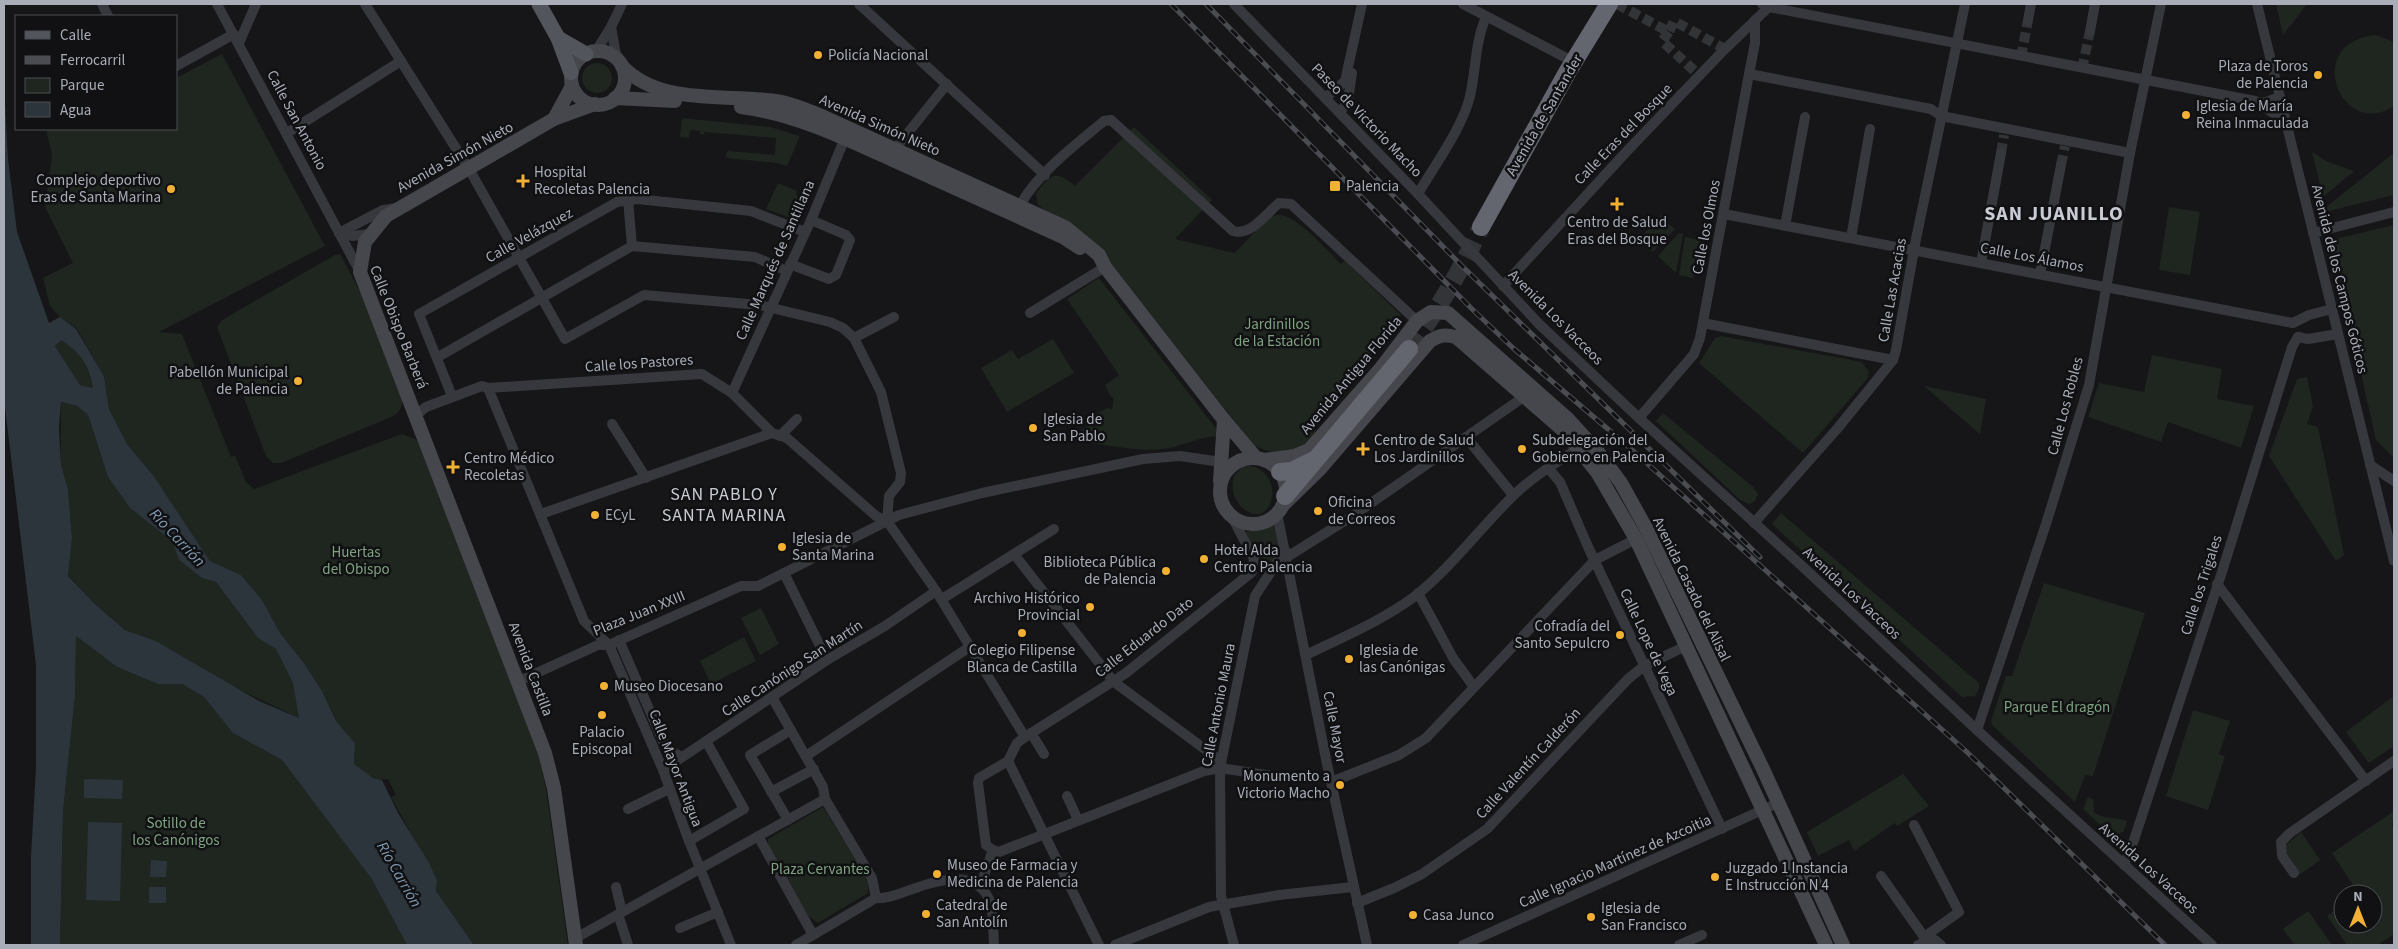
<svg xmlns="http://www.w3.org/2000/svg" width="2398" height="949" font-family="'Source Sans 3',sans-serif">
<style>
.green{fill:#1e261f}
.water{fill:#2c353c;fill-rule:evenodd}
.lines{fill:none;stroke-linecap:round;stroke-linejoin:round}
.street-tunnel{stroke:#333438;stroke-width:10;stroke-dasharray:10 5;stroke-linecap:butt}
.highway-tunnel{stroke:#333438;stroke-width:18;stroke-dasharray:18 9;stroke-linecap:butt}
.street{stroke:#37383d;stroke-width:10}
.secondary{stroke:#45474d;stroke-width:14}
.primary{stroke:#53555c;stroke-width:15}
.highway{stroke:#63666e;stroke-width:18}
.rail-casing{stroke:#4a4c52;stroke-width:5}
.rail{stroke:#111113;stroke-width:3;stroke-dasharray:9;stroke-linecap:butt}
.poi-dot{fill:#f2b134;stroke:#111113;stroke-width:2}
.labels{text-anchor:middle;stroke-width:5;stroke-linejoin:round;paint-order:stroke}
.poi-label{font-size:15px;fill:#a8adb8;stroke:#111113;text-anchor:start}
.street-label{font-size:15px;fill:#a8adb8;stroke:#111113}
.park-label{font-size:15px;fill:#7fa381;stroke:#111113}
.water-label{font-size:16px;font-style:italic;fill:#7f9bb3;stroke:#111113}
.quarter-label{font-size:18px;letter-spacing:1px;fill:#c9ccd4;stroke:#111113}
.district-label{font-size:20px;font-weight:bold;letter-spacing:1px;fill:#c9ccd4;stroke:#111113}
</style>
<rect width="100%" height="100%" fill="#161618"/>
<g class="green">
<polygon points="2276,4 2307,4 2283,35"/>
<path d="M2376 35 2394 42V106C2341 141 2301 42 2376 35Z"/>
<path d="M222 54 325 246 159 332 182 334 231 457 235 455 246 482 254 489 402 434 417 440 539 756 546 788 568 945H474L436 891 437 880 391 797 396 795 388 779C374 782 364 772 354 764L355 743 336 721 322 691 304 663 280 633 262 600 241 575 210 561 153 475 127 444 109 409 104 376 77 329 60 317 50 306 43 278 73 263 45 207 52 155 46 129H176V78Z"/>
<circle cx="597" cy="78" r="15"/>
<polygon points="682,118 770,127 800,136 787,166 777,163 726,158 727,151 775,155 776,138 704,132 704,134 700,134 700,131 690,130 689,138 680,137"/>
<path d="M1134 127 1212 200 1175 239 1234 253C1246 243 1261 222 1274 216 1292 208 1328 252 1341 264L1345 261 1401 315 1369 359 1368 364 1316 423 1315 434 1304 448 1276 454 1254 446 1110 263 1038 205 1036 194C1050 173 1057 170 1075 186Z"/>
<polygon points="2312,152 2328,162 2354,171 2323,197"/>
<polygon points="2394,153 2394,195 2325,212 2324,209"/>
<polygon points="778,183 797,191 796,195 807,200 799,221 766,209"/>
<polygon points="2169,207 2200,212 2190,275 2159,270"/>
<polygon points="1662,214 1665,216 1666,222 1675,229 1653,252 1639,239"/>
<polygon points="2394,225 2394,458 2376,440 2331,240"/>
<polygon points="1679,233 1683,234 1676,273 1658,256"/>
<polygon points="1685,237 1700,240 1693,278 1679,275"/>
<path d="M340 254 363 297 402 398C403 407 399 413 391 417L281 463H273L266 456 217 327 222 320 335 255Z"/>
<path d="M1099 278 1218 431V436C1201 437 1186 444 1170 448 1143 453 1116 446 1089 443L1081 430 1090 425 1091 417 1107 408 1112 409 1114 398 1111 397 1105 385 1119 375 1067 299Z"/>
<polygon points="1721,336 1862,362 1869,372 1867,379 1803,453 1699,363 1715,338"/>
<path d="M61 339C82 353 87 364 93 388L80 385 55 346Z"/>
<polygon points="1053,339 1074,373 1007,412 981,368 1012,350 1018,359"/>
<polygon points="2152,355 2222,369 2217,399 2254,406 2241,448 2168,422 2161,442 2088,417 2099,383 2144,392"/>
<polygon points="2307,377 2313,406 2307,424 2318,427 2344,555 2336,561 2269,456 2297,379"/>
<polygon points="1924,386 1986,399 1980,434"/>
<polygon points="61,402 77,406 88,415 108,477 130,508 172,541 179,560 202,578 216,582 258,638 276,649 294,683 299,718 230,685 156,641 125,630 96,605 68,575 72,538 68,489 61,466"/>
<polygon points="1663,413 1753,487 1758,494 1755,501 1749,504 1740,500 1656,421"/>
<path d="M1249 466C1259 467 1266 472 1270 482 1273 487 1273 494 1271 501 1263 531 1222 504 1235 474L1243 467Z"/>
<polygon points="1781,513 1979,683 1979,689 1975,696 1962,697 1772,524"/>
<path d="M1275 523C1280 543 1282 547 1271 565H1258L1257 552 1246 534 1247 531 1261 530Z"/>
<polygon points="2044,583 2145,613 2093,776 2085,775 2075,802 1993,726 1991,721 2006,676 2012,676"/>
<polygon points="761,608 779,644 760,655 741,618"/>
<polygon points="76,636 117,667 158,684 182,684 204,697 234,733 282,760 371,878 407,945 60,945 63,811 75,696"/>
<polygon points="744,637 756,661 711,684 700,661"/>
<polygon points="2394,696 2394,746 2369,763 2346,732"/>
<polygon points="2193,710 2230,721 2219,754 2225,756 2208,810 2166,796"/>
<polygon points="1903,774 1929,806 1897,826 1895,823 1854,851 1849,840 1818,856 1807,832"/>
<path d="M2088 797 2093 799 2094 812C2104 820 2116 817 2127 821L2124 831 2116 836 2111 835 2083 809Z"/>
<polygon points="823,807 868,881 868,893 818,923 806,914 768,851 768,839"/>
<polygon points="2394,811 2394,822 2391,824 2394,829 2394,934 2378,945 2347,945 2327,916 2343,905 2343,924 2373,924 2373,894 2359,894 2332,853"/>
<polygon points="2301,832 2320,860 2299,875 2287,854 2286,845"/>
<polygon points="2308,911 2332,945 2295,945 2283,929"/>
</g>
<g class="water">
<path d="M4 85 8 159 17 232 49 323 60 317 76 329 104 376 109 409 127 444 153 475 210 561 241 575 262 600 280 633 304 663 322 691 336 721 355 743 354 764 373 778 382 780 398 813 428 861 437 880 436 891 474 945H407L371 878 282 760 233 733 204 697 182 684H158L117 667 76 636 75 696 63 811 60 945H31V857L36 767V665L4 399ZM61 340C80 352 89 365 93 388L80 385 55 346ZM61 402 77 406 88 415 108 477 130 508 172 541 179 560 202 578 216 582 258 638 276 649 293 683 299 718 259 701 156 641 125 630 96 605 68 576 72 538 68 489 61 465 59 428Z"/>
<polygon points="84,779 123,780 122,799 84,798"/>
<polygon points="88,822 122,823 120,901 86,900"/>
<polygon points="151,860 167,861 166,877 150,877"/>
<rect x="149" y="887" width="17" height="16"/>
</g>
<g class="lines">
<g class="street-tunnel">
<polyline points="1617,4 1669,32 1674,21 1725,49"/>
<polyline points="1669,32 1662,41 1700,76"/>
<polyline points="2021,57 2028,20"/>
<polyline points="2082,69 2090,31"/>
<polyline points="2001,153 2004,135"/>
<polyline points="2061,165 2065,146"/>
</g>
<path class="highway-tunnel" d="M1409 349C1439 308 1459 274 1481 227"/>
<g class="street">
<polyline points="102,4 108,16"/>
<polyline points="217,4 360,272"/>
<polyline points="365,4 469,169 565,339 644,295 759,305 830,322 843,328 854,338 881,392 901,473 900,482 889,496 887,521"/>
<polyline points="859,4 1045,175"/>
<polyline points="1234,4 1418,194 1539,324 1639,418 1802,566 1977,730 2212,945"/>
<polyline points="1463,4 1574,62"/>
<polyline points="1762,4 1769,7 2255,101 2263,103 2280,97"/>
<polyline points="2257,4 2394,561"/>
<polyline points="2028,20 2031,4"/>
<polyline points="611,27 617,60"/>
<polyline points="2090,31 2095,4"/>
<polyline points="239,43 256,4"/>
<polyline points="596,51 611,27 622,4"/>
<polyline points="176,66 234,34"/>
<polyline points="1749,74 1931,109 1941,116 2130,153"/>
<polyline points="1325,98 1345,81 1362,4"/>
<polyline points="2263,103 2266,108 2285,122"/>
<polyline points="1340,113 1348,100 1352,73"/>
<polyline points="287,133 401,61"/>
<polyline points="895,149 947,84"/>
<path d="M1418 194C1434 166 1463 127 1470 96 1476 70 1475 42 1486 17"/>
<polyline points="628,199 632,246"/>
<path d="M1020 205C1039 172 1075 145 1104 121L1111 120 1233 231C1251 236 1266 214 1279 203L1291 204 1417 321"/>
<polyline points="1724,214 2293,323 2309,315 2332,309"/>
<polyline points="1785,226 1805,117"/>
<polyline points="339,233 383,210 397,208"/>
<polyline points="339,233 352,236 369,234"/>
<polyline points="2313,233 2394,212"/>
<polyline points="1851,238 1870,129"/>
<polyline points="1981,263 2001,153"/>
<polyline points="790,264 829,279 836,275 850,240 846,235 811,220"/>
<polyline points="2040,274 2061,165"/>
<polyline points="1503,286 1628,150 1721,53 1772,4"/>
<polyline points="1030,313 1105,267"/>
<polyline points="1703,323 1893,360"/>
<polyline points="2298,337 2308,339 2338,334"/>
<polyline points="854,338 894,317"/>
<polyline points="438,357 632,246 755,257 787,271"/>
<polyline points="488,388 584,621 609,645 663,770 689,841 731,945"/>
<polyline points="732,393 811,220 845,138"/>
<polyline points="452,396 419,314 617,202 637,199 751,211 805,232"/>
<polyline points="416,415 426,407 482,386 488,388 702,374 732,393 772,433 787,438 876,516 887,521 936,591 1025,737"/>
<polyline points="1639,418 1694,354 1700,338 1749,74 1755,43 1755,20"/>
<polyline points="612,424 646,478"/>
<polyline points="780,436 797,419"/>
<polyline points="1466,437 1513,495"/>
<polyline points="2370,465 2394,481"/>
<polyline points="1549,469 1560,482 1589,549 1722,829"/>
<polyline points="1277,513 1327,764 1367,945"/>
<polyline points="541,514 772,433"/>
<polyline points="1754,523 1837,429 1893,360 1896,350 1916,239 1965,4"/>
<polyline points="1014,554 1114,682 1221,761"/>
<polyline points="1287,557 1351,517 1525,396"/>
<polyline points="784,573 827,660"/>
<polyline points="2217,584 2366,781"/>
<polyline points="1418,593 1453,658 1474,687"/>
<polyline points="942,599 1054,529"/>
<polyline points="619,640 662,739 668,750 682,757"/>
<path d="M1306 655C1343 637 1381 621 1414 597 1451 568 1479 529 1513 496 1533 476 1560 460 1584 445"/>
<polyline points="519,681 598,645 609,645 741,586 758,586 899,515 982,493 1143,459 1180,456 1221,462"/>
<polyline points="772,697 823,787 825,799"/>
<polyline points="1977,730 2046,524 2089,385 2130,153 2161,4"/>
<polyline points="1031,733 1044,754"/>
<polyline points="806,756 971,646"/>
<polyline points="1008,761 979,778 978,783 986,845 993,850 999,852 1204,771 1220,768 1273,776"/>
<polyline points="1008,761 1017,743 1025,737 1126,673 1252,572 1254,559 1232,517"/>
<polyline points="1008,761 1099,945"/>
<polyline points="663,770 827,660 885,626 936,591"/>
<polyline points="1331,782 1399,755 1426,738 1595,560 1636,539"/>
<polyline points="771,792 814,769"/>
<polyline points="1067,796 1078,820"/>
<polyline points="628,809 669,789"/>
<polyline points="788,820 750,755 791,730"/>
<polyline points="1914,825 1959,912 1924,937"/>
<polyline points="758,836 813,935"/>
<polyline points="689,841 744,809 706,741"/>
<polyline points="2124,865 2134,840 2222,572 2292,347 2298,337"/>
<polyline points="2294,873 2282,856 2281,842 2290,833 2394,761"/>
<polyline points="1881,876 1927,941"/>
<polyline points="616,887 622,912"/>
<polyline points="980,887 993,850"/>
<polyline points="1357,903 1394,888 1422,874 1487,829 1628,679 1644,666 1686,646"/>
<polyline points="618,914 628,945"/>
<polyline points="680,928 718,912"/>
<polyline points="574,939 825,799 872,878 876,898"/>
<path d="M796 945 876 898C889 899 900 893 913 889 937 880 975 869 989 899 994 909 993 934 994 945"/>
<polyline points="1115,945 1209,907 1279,895 1353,887"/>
<polyline points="1234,945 1221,896 1220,768 1255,596 1285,550"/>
<polyline points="1463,945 1778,803"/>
<polyline points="1679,945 1702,935"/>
<polyline points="1918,945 1927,941 1935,940 1941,945"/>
</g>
<g class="secondary">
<circle cx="598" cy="78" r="27"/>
<path d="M622 66C658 104 718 95 767 100 786 101 804 109 822 116L1065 227 1099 255 1105 267 1224 420 1256 458"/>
<polyline points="615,98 675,101"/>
<path d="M741 107C796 114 847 139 897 162 953 187 1008 212 1063 237L1080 248"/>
<polyline points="554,119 572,86"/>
<circle cx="1253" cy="491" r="33"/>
<polyline points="1264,460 1295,456 1309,450 1381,368 1417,321 1431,312 1448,313 1568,419 1598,452 1621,483 1646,528 1763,769 1843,945"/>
<polyline points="1220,481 1224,420"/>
<path d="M1282 506 1320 469 1430 341C1440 335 1445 334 1456 337L1564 431 1597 472 1636 539 1826 945"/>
<polyline points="576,945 554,788 545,753 360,272 365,242 386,216 554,119 595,104"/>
</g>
<g class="primary">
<polyline points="539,4 558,38 571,73"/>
<polyline points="558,38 586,54"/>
</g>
<g class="highway">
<polyline points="1481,227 1568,71 1609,4"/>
<polyline points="1280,472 1292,471 1312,461"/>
<polyline points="1285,496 1409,349"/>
</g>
<g class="rail-casing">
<g id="rail">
<polyline points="1171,4 1471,308 1513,348 1630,448 1968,753 2165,945"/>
<polyline points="1206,4 1462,266 1760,557"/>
</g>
</g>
<use href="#rail" class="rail"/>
</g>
<g class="poi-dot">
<circle cx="818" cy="55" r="5"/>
<circle cx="2318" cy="75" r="5"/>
<circle cx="2186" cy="115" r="5"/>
<path d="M520.5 173.5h5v5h5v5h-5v5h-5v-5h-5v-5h5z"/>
<rect x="1329" y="180" width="12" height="12" rx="2.5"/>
<circle cx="171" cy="189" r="5"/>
<path d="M1614.5 196.5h5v5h5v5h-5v5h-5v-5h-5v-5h5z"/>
<circle cx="298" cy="381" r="5"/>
<circle cx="1033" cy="428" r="5"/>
<path d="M1360.5 441.5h5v5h5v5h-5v5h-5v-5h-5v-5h5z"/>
<circle cx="1522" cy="449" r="5"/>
<path d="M450.5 459.5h5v5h5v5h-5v5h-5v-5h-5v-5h5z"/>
<circle cx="1318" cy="511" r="5"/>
<circle cx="595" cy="515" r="5"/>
<circle cx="782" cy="547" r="5"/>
<circle cx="1204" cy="559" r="5"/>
<circle cx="1166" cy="571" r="5"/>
<circle cx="1090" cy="607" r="5"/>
<circle cx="1022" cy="633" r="5"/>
<circle cx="1620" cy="635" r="5"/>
<circle cx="1349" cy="659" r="5"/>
<circle cx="604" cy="686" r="5"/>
<circle cx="602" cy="715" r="5"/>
<circle cx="1340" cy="785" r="5"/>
<circle cx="937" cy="874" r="5"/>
<circle cx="1715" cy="877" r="5"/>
<circle cx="926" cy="914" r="5"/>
<circle cx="1413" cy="915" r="5"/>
<circle cx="1591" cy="917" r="5"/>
</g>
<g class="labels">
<g class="poi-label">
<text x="828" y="60">Policía Nacional</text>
<text x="2308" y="71" text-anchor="end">Plaza de Toros<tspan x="2308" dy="17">de Palencia</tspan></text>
<text x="2196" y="111">Iglesia de María<tspan x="2196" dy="17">Reina Inmaculada</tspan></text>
<text x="534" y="177">Hospital<tspan x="534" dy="17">Recoletas Palencia</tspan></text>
<text x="161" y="185" text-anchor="end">Complejo deportivo<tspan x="161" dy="17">Eras de Santa Marina</tspan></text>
<text x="1346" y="191">Palencia</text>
<text x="1617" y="227" text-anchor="middle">Centro de Salud<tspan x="1617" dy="17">Eras del Bosque</tspan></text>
<text x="288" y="377" text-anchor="end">Pabellón Municipal<tspan x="288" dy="17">de Palencia</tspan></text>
<text x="1043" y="424">Iglesia de<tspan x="1043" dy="17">San Pablo</tspan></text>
<text x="1374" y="445">Centro de Salud<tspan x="1374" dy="17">Los Jardinillos</tspan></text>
<text x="1532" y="445">Subdelegación del<tspan x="1532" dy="17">Gobierno en Palencia</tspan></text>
<text x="464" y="463">Centro Médico<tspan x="464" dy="17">Recoletas</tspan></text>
<text x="1328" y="507">Oficina<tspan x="1328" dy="17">de Correos</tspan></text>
<text x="605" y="520">ECyL</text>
<text x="792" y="543">Iglesia de<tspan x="792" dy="17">Santa Marina</tspan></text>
<text x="1214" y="555">Hotel Alda<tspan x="1214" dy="17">Centro Palencia</tspan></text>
<text x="1156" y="567" text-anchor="end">Biblioteca Pública<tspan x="1156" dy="17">de Palencia</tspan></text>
<text x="1080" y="603" text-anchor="end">Archivo Histórico<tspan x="1080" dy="17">Provincial</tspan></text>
<text x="1610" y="631" text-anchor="end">Cofradía del<tspan x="1610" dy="17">Santo Sepulcro</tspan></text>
<text x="1022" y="655" text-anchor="middle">Colegio Filipense<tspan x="1022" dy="17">Blanca de Castilla</tspan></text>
<text x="1359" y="655">Iglesia de<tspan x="1359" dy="17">las Canónigas</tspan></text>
<text x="614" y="691">Museo Diocesano</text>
<text x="602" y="737" text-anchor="middle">Palacio<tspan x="602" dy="17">Episcopal</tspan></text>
<text x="1330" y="781" text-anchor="end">Monumento a<tspan x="1330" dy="17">Victorio Macho</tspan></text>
<text x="947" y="870">Museo de Farmacia y<tspan x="947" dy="17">Medicina de Palencia</tspan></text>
<text x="1725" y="873">Juzgado 1 Instancia<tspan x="1725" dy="17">E Instrucción N 4</tspan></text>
<text x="936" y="910">Catedral de<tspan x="936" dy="17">San Antolín</tspan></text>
<text x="1601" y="913">Iglesia de<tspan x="1601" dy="17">San Francisco</tspan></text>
<text x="1423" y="920">Casa Junco</text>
</g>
<g class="street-label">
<text transform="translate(1544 115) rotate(-60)" y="5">Avenida de Santander</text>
<text transform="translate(297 120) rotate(62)" y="5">Calle San Antonio</text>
<text transform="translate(1367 120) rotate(46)" y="5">Paseo de Victorio Macho</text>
<text transform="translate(880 125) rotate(24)" y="5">Avenida Simón Nieto</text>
<text transform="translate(1623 134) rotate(-46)" y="5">Calle Eras del Bosque</text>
<text transform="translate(455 157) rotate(-29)" y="5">Avenida Simón Nieto</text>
<text transform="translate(1706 227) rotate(-79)" y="5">Calle los Olmos</text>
<text transform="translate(529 235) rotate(-29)" y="5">Calle Velázquez</text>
<text transform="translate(2032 257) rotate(11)" y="5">Calle Los Álamos</text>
<text transform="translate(775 260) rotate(-66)" y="5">Calle Marqués de Santillana</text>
<text transform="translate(2340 279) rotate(76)" y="5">Avenida de los Campos Góticos</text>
<text transform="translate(1892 290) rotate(-80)" y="5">Calle Las Acacias</text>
<text transform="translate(1556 317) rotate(45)" y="5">Avenida Los Vacceos</text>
<text transform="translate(399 327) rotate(68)" y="5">Calle Obispo Barberá</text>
<text transform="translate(639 363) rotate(-4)" y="5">Calle los Pastores</text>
<text transform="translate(1351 375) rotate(-50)" y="5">Avenida Antigua Florida</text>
<text transform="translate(2065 406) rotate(-75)" y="5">Calle Los Robles</text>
<text transform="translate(2201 585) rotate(-72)" y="5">Calle los Trigales</text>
<text transform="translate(1692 589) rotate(64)" y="5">Avenida Casado del Alisal</text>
<text transform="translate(1852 593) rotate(43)" y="5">Avenida Los Vacceos</text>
<text transform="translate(639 613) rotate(-22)" y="5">Plaza Juan XXIII</text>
<text transform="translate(1144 637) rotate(-38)" y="5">Calle Eduardo Dato</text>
<text transform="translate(1649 642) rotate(65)" y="5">Calle Lope de Vega</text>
<text transform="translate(792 668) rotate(-33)" y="5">Calle Canónigo San Martín</text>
<text transform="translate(531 669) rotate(69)" y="5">Avenida Castilla</text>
<text transform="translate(1218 705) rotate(-79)" y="5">Calle Antonio Maura</text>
<text transform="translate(1335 727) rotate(79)" y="5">Calle Mayor</text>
<text transform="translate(1528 763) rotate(-47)" y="5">Calle Valentín Calderón</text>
<text transform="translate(676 768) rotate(69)" y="5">Calle Mayor Antigua</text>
<text transform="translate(1615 861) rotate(-24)" y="5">Calle Ignacio Martínez de Azcoitia</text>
<text transform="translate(2149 868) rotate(42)" y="5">Avenida Los Vacceos</text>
</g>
<g class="park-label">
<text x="1277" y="329">Jardinillos<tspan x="1277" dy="17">de la Estación</tspan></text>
<text x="356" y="557">Huertas<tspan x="356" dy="17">del Obispo</tspan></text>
<text x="2057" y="712">Parque El dragón</text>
<text x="176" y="828">Sotillo de<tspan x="176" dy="17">los Canónigos</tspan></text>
<text x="820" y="874">Plaza Cervantes</text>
</g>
<g class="water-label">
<text transform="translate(178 537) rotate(47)" y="6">Río Carrión</text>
<text transform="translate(400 874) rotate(60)" y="6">Río Carrión</text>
</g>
<g class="quarter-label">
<text x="724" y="500">SAN PABLO Y<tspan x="724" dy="21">SANTA MARINA</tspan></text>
</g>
<g class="district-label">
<text x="2054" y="220">SAN JUANILLO</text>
</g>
</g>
<rect width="2398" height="949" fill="none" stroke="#a8adb8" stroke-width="10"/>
<rect x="15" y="15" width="162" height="115" fill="#111113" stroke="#4d4f55"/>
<rect x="25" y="31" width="25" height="8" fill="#53555c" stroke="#4d4f55"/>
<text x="60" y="40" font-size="15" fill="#a8adb8">Calle</text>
<rect x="25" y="56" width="25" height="8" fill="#4a4c52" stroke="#4d4f55"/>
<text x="60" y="65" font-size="15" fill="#a8adb8">Ferrocarril</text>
<rect x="25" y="78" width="25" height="15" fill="#1e261f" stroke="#4d4f55"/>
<text x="60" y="90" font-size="15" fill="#a8adb8">Parque</text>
<rect x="25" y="102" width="25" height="15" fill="#2c353c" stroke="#4d4f55"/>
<text x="60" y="115" font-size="15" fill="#a8adb8">Agua</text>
<g transform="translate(2358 909)"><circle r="24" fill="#111113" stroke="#4d4f55"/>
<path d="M0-4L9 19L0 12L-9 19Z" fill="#f2b134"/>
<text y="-8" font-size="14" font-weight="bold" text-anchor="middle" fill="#a8adb8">N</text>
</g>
</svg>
